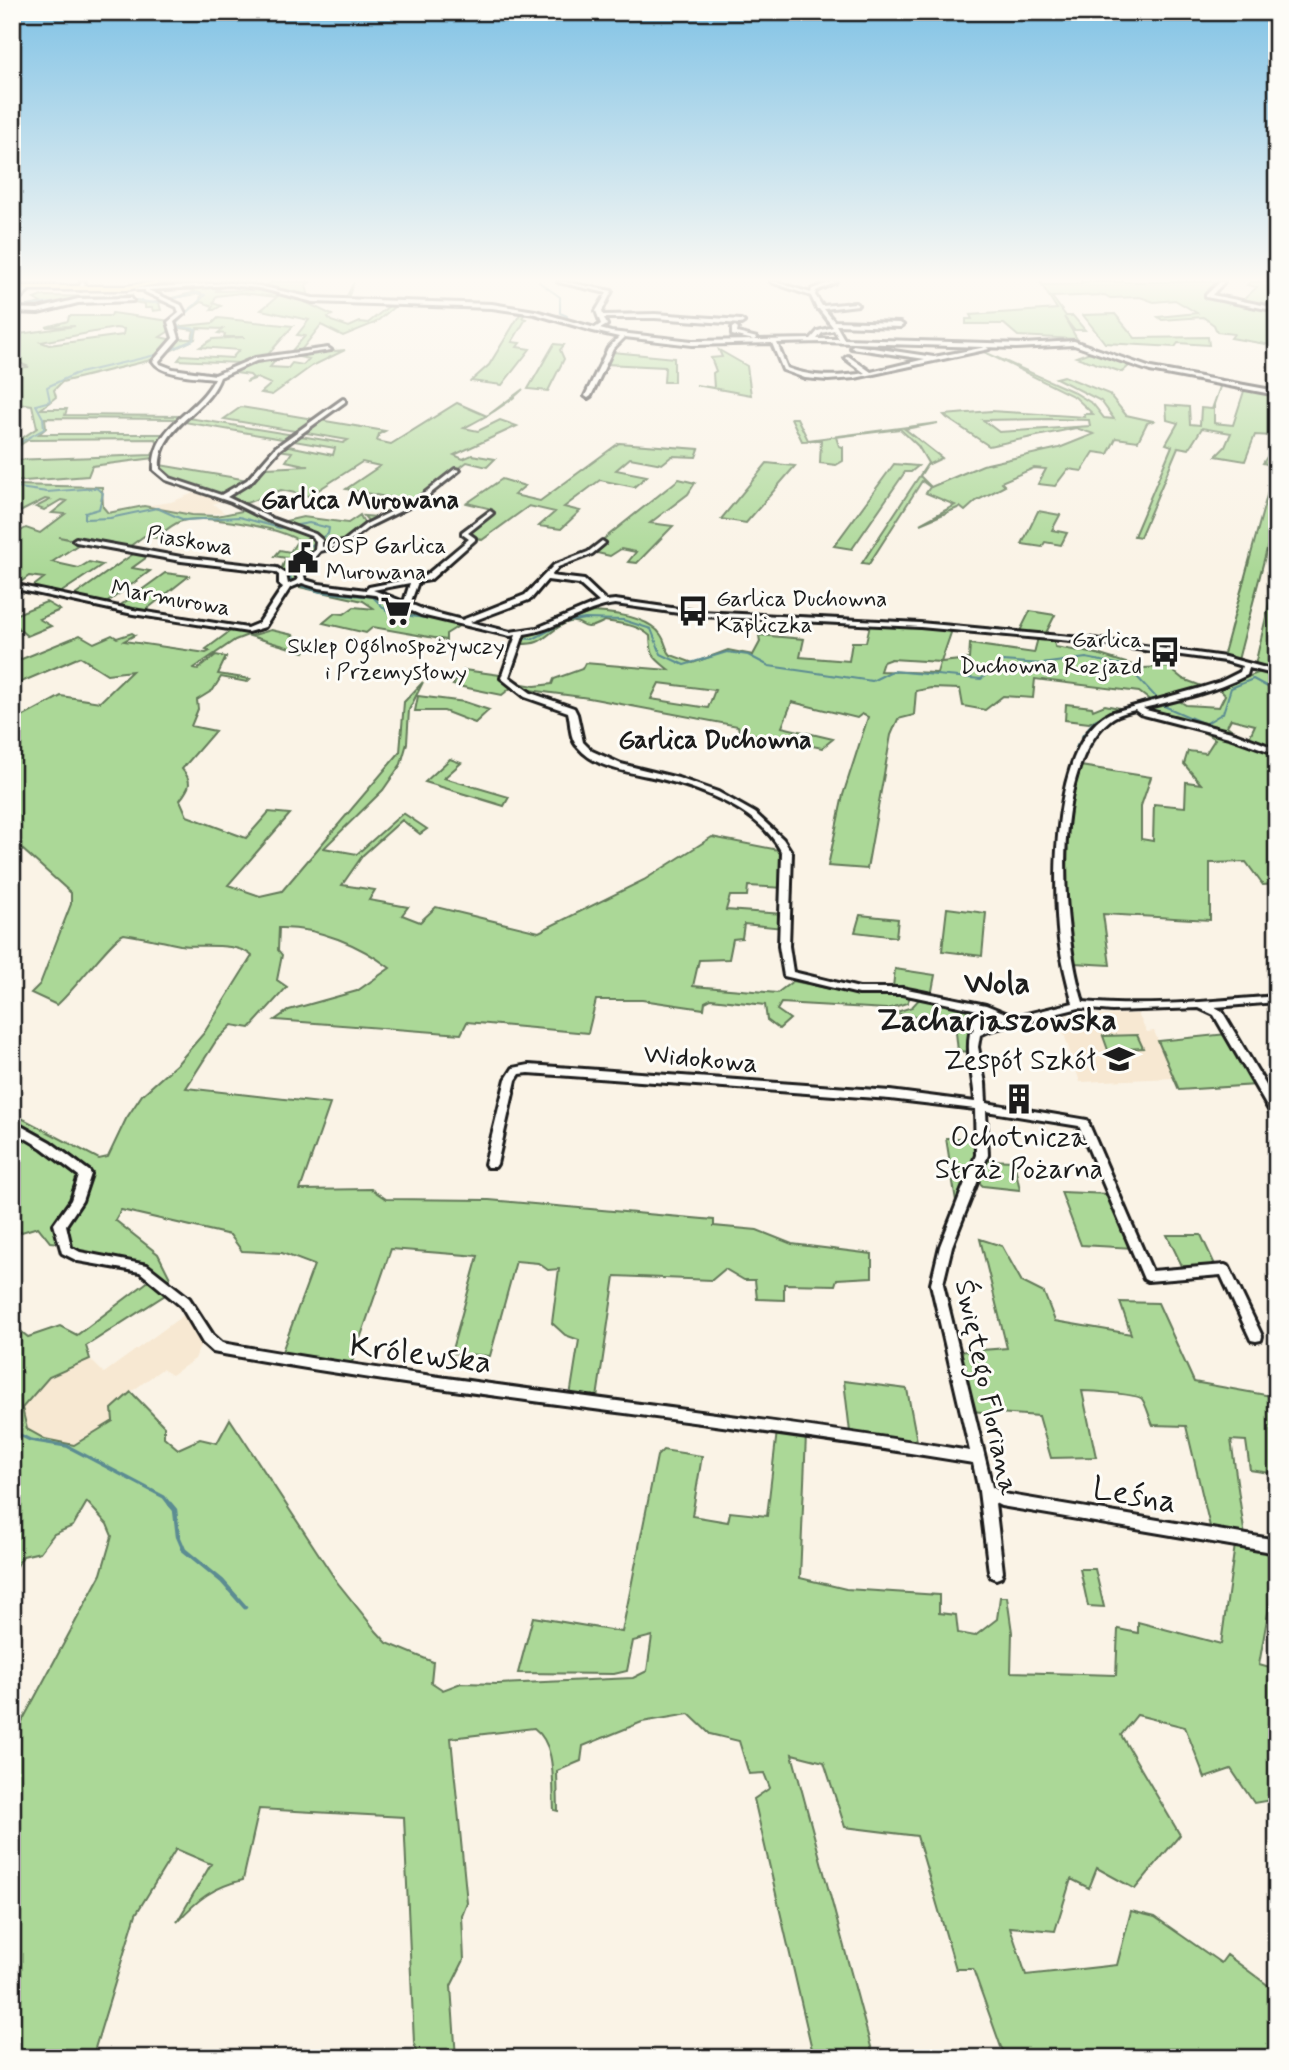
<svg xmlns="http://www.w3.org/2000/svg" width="1289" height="2070" font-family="Mynerve,sans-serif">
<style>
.built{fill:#f7e8d2}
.green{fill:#abd897;stroke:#647a5a;stroke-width:2;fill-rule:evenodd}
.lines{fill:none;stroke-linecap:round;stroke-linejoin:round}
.stream-far3{stroke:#5b8c92;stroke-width:2}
.stream-far2{stroke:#5b8c92;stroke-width:2.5}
.stream-far1{stroke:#5b8c92;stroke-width:3.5}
.stream{stroke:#5b8c92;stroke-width:4.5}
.minor-casing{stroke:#1c1c1c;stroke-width:6}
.major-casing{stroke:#1c1c1c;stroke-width:5}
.minor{fill:#fdfcf7;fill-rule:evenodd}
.major{fill:#fedf80;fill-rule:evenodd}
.labels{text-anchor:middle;stroke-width:6;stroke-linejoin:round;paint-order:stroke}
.far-street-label{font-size:23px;fill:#1c1c1c;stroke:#fdfcf7}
.far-poi-label{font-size:23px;fill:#1c1c1c;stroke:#fdfcf7;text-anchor:start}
.far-quarter-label{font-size:26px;font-weight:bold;fill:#1c1c1c;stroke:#fdfcf7}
.street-label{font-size:28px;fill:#1c1c1c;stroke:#fdfcf7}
.poi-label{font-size:28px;fill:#1c1c1c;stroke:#fdfcf7;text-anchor:end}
.quarter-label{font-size:32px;font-weight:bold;fill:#1c1c1c;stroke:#fdfcf7}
.near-street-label{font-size:33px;fill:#1c1c1c;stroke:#fdfcf7}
</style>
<rect width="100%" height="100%" fill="#faf3e6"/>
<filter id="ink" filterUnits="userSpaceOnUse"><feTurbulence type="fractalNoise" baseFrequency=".0143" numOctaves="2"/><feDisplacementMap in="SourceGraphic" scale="14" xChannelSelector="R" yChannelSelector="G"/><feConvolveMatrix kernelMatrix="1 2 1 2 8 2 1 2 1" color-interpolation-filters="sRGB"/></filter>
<g filter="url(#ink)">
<g class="built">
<polygon points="199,491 223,500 213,504 225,513 192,515 144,506 171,502"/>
<polygon points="1138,1014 1147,1032 1154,1031 1174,1078 1080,1082 1058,1016"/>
<polygon points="185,1314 202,1341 195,1359 172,1375 162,1369 131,1392 112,1408 113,1421 73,1445 45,1439 27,1429 22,1408 50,1377 90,1359 104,1373"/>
</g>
<g class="green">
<polygon points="275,282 310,282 306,285 309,297 346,298 354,282 348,298 356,299 305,302 332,315 328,317 331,321 349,327 360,322 368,323 394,302 400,302 375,323 343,336 321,325 298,354 289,354 305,336 297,335 309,320 261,310 277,297 241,293 216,296 213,303 221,306 214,310 211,310 213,306 202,302 185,313 200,301 201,293 168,299 196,292 183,287 227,285 215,291 254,290 305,298 260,286"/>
<polygon points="1040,282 1045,285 1082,284 1081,282 1211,282 1220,283 1207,296 1240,303 1257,287 1247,285 1250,282 1277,282 1277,297 1266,308 1277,310 1277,346 1231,338 1234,334 1217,332 1214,325 1203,317 1162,320 1158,317 1197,313 1175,300 1154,302 1140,297 1110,298 1105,295 1052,297 1066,316 1073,316 1085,330 1074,330 1064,317 1077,339 1018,336 1004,324 966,324 966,319 972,319 970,315 1057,309"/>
<path d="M120 295H131L128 298 149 303 166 301 159 303 161 310 153 311 152 308H145V304C124 300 101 299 79 301 55 303 36 310 12 310L41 303 34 299 42 296 117 297Z"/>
<polygon points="522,311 526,312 522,318 526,319 512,342 520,343 517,347 530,349 502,385 471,381 489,365"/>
<path d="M112 313 170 321 171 330 160 337 173 340 155 359 62 382 54 390 56 397 41 409H67L65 415 182 416 200 400 159 445 154 458 92 466 88 476 12 482V460L152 455 158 443 156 439 28 440 12 450V445L37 428 32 405 25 404 12 410V405L19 401 12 398H21L22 396 12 395V368L29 367 12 360V335L75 326 46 327 68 321 69 316H111ZM115 328 124 329 123 335 49 345 41 342ZM45 418 178 419 165 434H39L46 428Z"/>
<polygon points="1115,314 1135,338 1208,337 1209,345 1178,343 1175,347 1105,343 1083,315"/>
<polygon points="218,318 293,326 265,358 279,356 270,367 288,368 292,363 303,365 309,359 299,357 301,354 345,350 312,366 272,395 261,393 271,384 257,378 246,382 253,378 250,375 229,372 240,363 178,360 182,355 232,358 239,350 200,347 213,339 245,337 224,337 225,334 218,333 223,329 197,328 195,339 168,352 179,339 192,339 194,330 173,327 213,323"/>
<polygon points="554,344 564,345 560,350 564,359 548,391 528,389"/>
<polygon points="719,350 747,366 751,395 696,385 714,388 713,373 716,371 711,358 722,357"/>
<path d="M980 350 1072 391 1093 404 1104 418 1114 419 1101 401 1056 378 1064 376 1109 394 1126 415 1153 421 1147 423 1138 441 1116 438 1108 454 1094 452 1082 471 1068 469 1055 486 1038 484 1046 469 1034 468 1001 482 1005 486 976 501 965 511 960 507 920 524 955 505 926 493 930 487 922 481 869 564 862 563 928 463 918 446 900 429 836 437 839 446 843 447V461L836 465 820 463 821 440 802 441 791 418H797L808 440 938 423 905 429 942 458 927 465 920 476 931 487 983 465 1059 448 1094 434 1076 428 989 446 947 418 944 415 991 411 1085 417 1084 414H1093L1075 397ZM1050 419 1089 420 1090 426 999 432 983 420Z"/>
<polygon points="1093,351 1129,363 1130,365 1122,372 1076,357"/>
<polygon points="613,352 674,358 674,382 664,382 665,367 606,364"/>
<polygon points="1221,384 1214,404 1214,423 1233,425 1245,388 1277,393 1277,510 1238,660 1223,657 1275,466 1263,463 1272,449 1273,436 1255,435 1245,461 1216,456 1225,447 1231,433 1202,428 1189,449 1178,447 1140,537 1134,536 1172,446 1166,444 1178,423 1167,420 1166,405 1189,407 1190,424 1200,425 1201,408 1212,409"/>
<path d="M523 389C506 406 485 417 464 428L478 431 500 420 517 426 454 455 463 459 472 455 495 459 487 467 467 462 415 502 369 522 364 516 378 517 401 500 346 489 380 466 362 462 309 496 281 490 244 504 225 496 266 468 309 466 286 461 292 452 278 450 284 445 333 455 335 448 184 422 189 418 343 443 348 440 224 419 241 407 385 431 379 434 377 441 391 444 457 403 487 416Z"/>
<polygon points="619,443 699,449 696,457 672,456 662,464 630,458 616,470 647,476 634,487 600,480 564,507 580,511 561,529 539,526 555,512 529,506 482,540 466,533 493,512 492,509 467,503 502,479 525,486 514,495 540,501"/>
<polygon points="767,463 795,466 746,523 721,519"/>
<polygon points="894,464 918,466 911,472 905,472 852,549 834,546"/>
<polygon points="160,465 248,480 223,496 167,476 161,472"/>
<polygon points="679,479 695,483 688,494 650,523 673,526 637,563 628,562 636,552 621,549 610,556 593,552 600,542"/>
<path d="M12 485 102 487 103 507 108 513 144 506 192 515 217 516 247 510 277 523 303 517 348 523 360 515 365 525C346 542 328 550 306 550L297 562V581L290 584 281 570 286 558 275 556 280 550 290 552 298 540C276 527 203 513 179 522 171 525 163 533 156 538L144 536 126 549 59 537 82 542 52 562 79 568 89 562 102 565 57 595 31 588 44 578 29 576 18 584 12 583V536L26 528 40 533 65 514 52 513 67 501 61 500 44 510 36 507 50 500 45 499 12 516Z"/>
<polygon points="1038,511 1060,515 1052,530 1067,533 1061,545 1045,542 1042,547 1022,544"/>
<polygon points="136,552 150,555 132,568 150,571 105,604 71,598"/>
<polygon points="1277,569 1277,672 1255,665"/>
<polygon points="165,573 189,576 142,613 118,607"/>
<polygon points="298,584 366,593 398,604 389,608 394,612 462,624 446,634 446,640 373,627 366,633 323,623 335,613 344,614 354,607 375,609 363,601 294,586"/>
<polygon points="46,602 60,610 39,619 51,626 27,636 12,623 12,616"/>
<polygon points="1030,611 1055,615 1045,635 1019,633"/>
<path d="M593 612C612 613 649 617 661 635 666 642 665 649 671 655L693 663 728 650 753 655 760 642 759 635 804 639 800 657 849 661 852 642H866L870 625 952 630 941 662 969 659 970 644 1034 653 1038 638 1054 639 1055 647 1097 654 1142 668 1168 667 1183 679 1207 688 1151 701 1139 692 1035 679 1033 698 1003 696 985 710 963 706 960 689 931 688 916 691 914 715 898 719 891 735 867 869 828 866 843 795 868 717 862 714 857 718 792 702 782 727 833 739 822 748 739 731 738 726 589 698 522 689 510 682 535 686 552 684 554 679 582 669 585 663 669 670C653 657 651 657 650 636 637 624 621 624 605 621 578 635 587 620 570 622 557 624 548 638 537 642 532 644 525 644 520 644L522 637ZM891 659 940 662V663L937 673 880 671 883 662ZM659 683 715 690 708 708 651 699Z"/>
<path d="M262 627 264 629 235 640 194 668 198 669 216 655 226 657 218 674 250 679 247 682 221 677 213 690 197 700 198 709 191 726 215 731 182 769C193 782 190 787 180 800L187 816 246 838 269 812 290 814 228 885 260 896 282 891 400 752 404 702 423 682 409 710 407 743 401 764 383 790 324 848 357 854 403 813 427 829 420 834 402 820 363 855 342 885 375 890 369 900 408 907 402 915 420 922 436 907 539 932 644 880 712 837 784 851V888L748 886 747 896H730L726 910 784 914 783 928 744 924 742 938 733 939 729 959 699 960 693 986 777 993 793 981 855 994 911 995 907 1003 887 1009 781 1003 777 1010 790 1019 779 1029 767 1020 765 1005 711 999 705 1002 704 1009 642 1000H596L588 1033 467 1022 461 1034 275 1020 289 1010 357 991 390 968C360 945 318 927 279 928L278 950 282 955 277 980 287 987 250 1028 232 1025 216 1041 186 1088 330 1104 300 1190 371 1189 386 1199 489 1200 714 1220V1226L757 1230 792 1244 872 1254V1277L837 1279 835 1285 784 1284V1300L757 1299 755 1280H744L725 1269 712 1280 615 1276 597 1398 570 1396 579 1340 565 1335 552 1323 559 1269 548 1270 538 1263 516 1261 490 1356 451 1353 478 1256 391 1249 350 1368 280 1357 314 1265 282 1253 242 1251 230 1235 121 1210 115 1220 158 1254 170 1278 166 1281 145 1265 81 1254 70 1247 65 1222 76 1210 90 1173C72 1150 38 1136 12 1123V1113L99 1159 108 1157 126 1119 142 1095 178 1063 204 1033 252 956C236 941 200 948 180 945 161 941 143 937 124 934 113 937 73 992 57 1005L31 993 40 984 71 904V893L12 840 16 726 22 717 61 696 100 702 132 671 107 674 80 657 12 686V663L80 635 94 643 112 635 117 638 132 633 135 635 124 641 206 653 210 651 206 649 233 629 245 631Z"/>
<polygon points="271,630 293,635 306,649 304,652 250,636"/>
<polygon points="464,670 500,675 512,687 502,695 453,685"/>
<polygon points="1263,671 1277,675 1277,680 1272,679 1271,682 1277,686 1277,751 1248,740 1255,725 1231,719 1227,726 1231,729 1226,731 1141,708 1176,699 1186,705 1219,707 1225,695 1219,689 1221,687"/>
<polygon points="418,696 465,702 489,710 475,723 444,711 415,711"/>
<polygon points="1066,704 1092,707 1093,710 1105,705 1119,708 1089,723 1065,720"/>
<path d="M1194 727 1277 753V884L1263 885 1246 862 1210 863V920L1103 914 1110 965 1074 963C1065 886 1060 842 1080 766L1151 777 1141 806V839L1153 841 1154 804 1185 807 1186 782 1201 784 1184 764 1188 751 1206 753 1215 739Z"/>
<polygon points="450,759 461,763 444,778 509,797 504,806 425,782"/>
<polygon points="947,908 986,913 982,956 942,951"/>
<polygon points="860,915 898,919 896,937 855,932"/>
<polygon points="895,969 935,975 931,996 893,987"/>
<polygon points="921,997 972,1008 971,1052 958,1051 955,1023 894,1013 912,1007"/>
<polygon points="1227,1034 1256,1085 1179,1090 1158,1041"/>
<polygon points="1137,1035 1143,1048 1108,1050 1103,1036"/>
<polygon points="12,1129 82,1174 60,1243 50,1242 38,1227 12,1235"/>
<polygon points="946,1138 978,1138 977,1155 961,1201 956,1201"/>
<polygon points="986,1160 1014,1161 1020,1190 983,1186 977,1181"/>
<polygon points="1061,1192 1110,1194 1133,1248 1081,1245"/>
<polygon points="1167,1235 1201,1235 1216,1267 1184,1270"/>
<path d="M980 1239 1002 1246 1022 1282 1044 1293 1055 1321 1131 1334 1120 1302 1158 1303 1194 1382 1277 1397V1474L1250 1470 1246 1441 1231 1440 1245 1537 1211 1531 1186 1426 1153 1425C1149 1417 1147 1406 1142 1399 1138 1394 1091 1391 1082 1391L1096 1457 1051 1458 1039 1416 969 1411 956 1352 1007 1348Z"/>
<path d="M150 1280 165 1295 86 1346 90 1359 49 1377 22 1408 27 1429 45 1439 74 1445 113 1421 112 1409 131 1392 164 1426V1437L178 1449 200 1439 217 1443 230 1419 337 1582 377 1632 387 1643 433 1662 431 1682 443 1690 461 1683 498 1684 633 1678 647 1671 652 1636 633 1641 627 1671 614 1674 518 1673 533 1617 622 1632 657 1456 663 1450 702 1456 692 1516 728 1522 730 1512 767 1516 777 1431 806 1435 800 1578 846 1589 939 1595V1613L956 1615 958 1633 975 1636 997 1619 1000 1597H1007L1012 1632 1011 1672 1116 1675 1118 1629 1138 1633V1622L1221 1644 1235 1545 1277 1551V1595L1276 1600 1270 1601 1259 1665 1277 1670V1799L1254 1803 1231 1769 1205 1778 1185 1727 1137 1715 1121 1735 1180 1835 1135 1889 1097 1868 1089 1888 1071 1879 1055 1931 1010 1927 1026 1975 1117 1965 1131 1911 1155 1917 1221 1963 1227 1955 1277 1992V2058H1009L1001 2047 973 1969H956L917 1836 845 1827 824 1762 792 1754 874 2058H814L754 1799 770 1788 764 1773 749 1774 739 1741 710 1734 689 1714 642 1722 583 1746 581 1761 557 1771 558 1811 554 1810C552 1783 557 1745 534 1728L451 1738 467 1903 462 1916 464 1960 451 1986 456 2058H418L414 2043 404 1817 259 1809 243 1880C213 1887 198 1899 177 1922L211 1864 176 1849 136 1914 92 2058H12V1984L20 1952H12V1740L101 1574 112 1536 107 1524 87 1502 73 1526 54 1534 40 1552 23 1556 12 1574V1324L28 1337 60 1326 77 1335Z"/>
<polygon points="844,1381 907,1389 917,1441 850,1432"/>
<polygon points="1080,1569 1095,1569 1104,1607 1088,1606"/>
</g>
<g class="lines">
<g class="stream-far3">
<polyline points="539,282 560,297 560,313 567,316"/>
<polyline points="129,299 154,303 196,293 205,295 177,323 178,327 196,329 193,340 166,352"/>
<polyline points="12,308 74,300"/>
<polyline points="12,447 44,429 43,418 36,405 50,401 47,387 75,374 160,354"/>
<polyline points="12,487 47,492 96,488 103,493 99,509 85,513 85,519 110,518 157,508 184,520 239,517 280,528 309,523 329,528 328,534 303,551 290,578 295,584 320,592 373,597 389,613 440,620 514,638 533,639 565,622 585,619 623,620 651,629 661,654 684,665 727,652 748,655 769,666 872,681 892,671 981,679 1003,661 1041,664 1086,658 1127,666 1164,706 1205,724 1223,713 1231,688 1253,679 1277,692"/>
<polyline points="1127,707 1156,698"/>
<polyline points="1088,728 1095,720 1118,709"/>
<polyline points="1082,736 1085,732"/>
</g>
<g class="stream-far2">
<polyline points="1076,749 1078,744"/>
<polyline points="1065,783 1075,753"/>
</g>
<polyline class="stream-far1" points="12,1431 30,1440 67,1446 164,1497 171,1506"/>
<polyline class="stream" points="170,1504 175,1510 178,1536 184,1550 222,1581 245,1607"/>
<g class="minor-casing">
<g id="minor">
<polygon points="81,282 85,282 83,289 81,290 79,289"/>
<path d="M558 282H565L612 291 602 311 603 315 655 314 741 320 744 322 741 324 655 318H604L607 325 600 329 611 332 692 341 811 339 818 331 833 327 819 309H817L811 296 771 282H776L811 293 812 289 831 282H836L816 291 815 295 822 306 855 303 858 305 824 309 834 321 900 323 903 325 900 327 836 325 844 339 1024 344 1074 341 1151 368 1277 391V395L1150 371 1074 345 1016 348 822 342 777 343 787 368C813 378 838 377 865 373L846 359 845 358 848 356 871 372 925 359 851 348 853 345 934 357 986 347 989 349 855 378 828 380 805 378 783 370 772 343 692 345 625 337 613 349 591 396 588 398 585 396 608 348 619 337 593 331 535 314 492 308 313 302 259 288 230 285 148 290 181 305 185 313 174 322 179 338 159 361 160 364 173 369 215 375 255 358 328 348 331 350 256 361 220 377C207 414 158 425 160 469L170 478 221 495 247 480 276 447 343 399 345 400V402L280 449 251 482 227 497 271 518 315 534 322 540V547L343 542 366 524 417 499 455 469 460 470 421 501 370 526 347 544 320 551 303 571 305 580 319 584 366 590 369 587 425 576 469 539 462 534V532L490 511 493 513 492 514 468 533 475 538V540L430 580 418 582 410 604 427 611 462 620 525 595 554 565 588 552 602 541 605 543 604 544 592 554 558 567 551 576 584 580 606 601 615 600 700 612 920 623 1093 639 1225 657 1277 671V675L1249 668 1247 675C1214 692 1178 700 1143 708L1146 710 1235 733 1277 749V754L1229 737 1140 714 1135 710C1127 712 1117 714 1110 720 1048 770 1062 933 1083 1002 1147 1008 1213 1001 1277 996V1002L1215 1007 1222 1011 1277 1104V1118L1273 1117 1214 1015 1199 1008 1112 1011 1079 1008 991 1030 980 1035 978 1047 985 1083 986 1103 1087 1120 1152 1271 1225 1265 1229 1267 1262 1336 1261 1340 1256 1341 1251 1340 1221 1275 1148 1281 1144 1279 1079 1126 986 1111 988 1155 952 1246 943 1284 992 1487 1004 1494 1277 1540V1553L1001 1506 995 1503 1003 1572 1001 1577 996 1579 991 1577 989 1572 979 1491 973 1463C722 1421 468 1398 218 1353L213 1352 203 1343 181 1306 140 1272 78 1261 62 1253 54 1224 71 1200 79 1176 42 1148 12 1130V1121L50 1142 89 1171 91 1174 82 1201 66 1225 71 1247 80 1252 147 1265 189 1298 213 1335 222 1343C470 1387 721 1410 970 1451L931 1284 940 1246 976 1155 975 1109 890 1099 529 1073 520 1074 516 1080 497 1164 495 1167H487L485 1164 506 1079 513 1068 529 1065 890 1091 975 1102C974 1078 966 1056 970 1033L975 1029 970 1022 974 1013 983 1011 902 994H859L784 976 779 946 782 853C761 810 700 788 657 778 631 772 596 769 578 747 569 738 571 723 568 712L525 697 501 678 516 635 510 636 421 615 375 595 318 588 302 583 290 588 265 627 248 632 133 614 12 588V584L133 610 247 628 259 623 283 587 279 584V575L275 572 181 561 76 542 73 540 76 538 181 557 277 568 286 574 288 584 298 580 295 571 315 550 316 541 311 536 267 520 231 502 166 480 154 470C152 424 197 415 215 378 198 376 162 376 153 361L173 338 168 322 179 313 177 307 145 292V290H137L135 288 230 283 259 286 313 298 492 304 535 311 595 328 601 324 596 311 607 293ZM834 330 839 339H817L822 333ZM547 580 579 584 599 602 537 628 510 632 470 622 531 599ZM410 583 404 602 373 590ZM615 604 700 616 920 627 1093 643 1225 661 1242 666 1240 672 1220 682 1197 689 1110 713C1051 743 1053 883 1059 940 1062 961 1067 982 1073 1003L1015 1017 986 1005 902 988H859L793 972 789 946 792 853 783 839 755 813 718 792 678 778 621 764 592 751 583 742 577 714 574 708 531 693 509 677 524 634C556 630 583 608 615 604ZM994 1016 1003 1020 983 1025 980 1022 982 1018Z"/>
<polygon points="1220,282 1224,282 1212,295 1277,308 1277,311 1206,297 1206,295"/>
<polygon points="27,287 31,288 12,306 12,302"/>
<polygon points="131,298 133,301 78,303 38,313 12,312 12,308 38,309 78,299"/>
<polygon points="735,326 738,328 737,333 757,338 754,340 732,335 732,328"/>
</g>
</g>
<g class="major-casing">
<polygon id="major" points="154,282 166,282 126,290 12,290 12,286 126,286"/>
</g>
<use href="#minor" class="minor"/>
<use href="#major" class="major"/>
</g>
</g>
<linearGradient id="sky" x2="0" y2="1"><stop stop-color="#80c2e5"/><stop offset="0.49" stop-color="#fdfaf4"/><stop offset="1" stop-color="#fdfaf4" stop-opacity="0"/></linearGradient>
<rect width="1289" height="571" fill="url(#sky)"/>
<defs>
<g id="civic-bare" transform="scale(2.415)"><path d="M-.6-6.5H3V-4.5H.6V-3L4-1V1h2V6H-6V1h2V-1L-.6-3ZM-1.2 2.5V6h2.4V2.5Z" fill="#1c1c1c" stroke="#fdfcf7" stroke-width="2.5" paint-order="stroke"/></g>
<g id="supermarket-bare" transform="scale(2.415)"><path d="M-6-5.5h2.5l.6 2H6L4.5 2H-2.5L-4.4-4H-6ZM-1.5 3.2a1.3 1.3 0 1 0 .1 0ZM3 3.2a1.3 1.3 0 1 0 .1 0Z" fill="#1c1c1c" stroke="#fdfcf7" stroke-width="2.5" paint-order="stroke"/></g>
<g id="bus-bare" transform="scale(2.415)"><path d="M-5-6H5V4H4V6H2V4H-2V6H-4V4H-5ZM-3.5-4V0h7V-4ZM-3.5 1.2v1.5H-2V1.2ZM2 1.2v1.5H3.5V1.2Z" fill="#1c1c1c" stroke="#fdfcf7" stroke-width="2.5" paint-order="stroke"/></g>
<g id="school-bare" transform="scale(2.415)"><path d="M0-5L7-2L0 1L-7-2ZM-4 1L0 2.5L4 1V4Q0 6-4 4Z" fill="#1c1c1c" stroke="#fdfcf7" stroke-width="2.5" paint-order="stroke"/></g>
<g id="building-bare" transform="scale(2.415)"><path d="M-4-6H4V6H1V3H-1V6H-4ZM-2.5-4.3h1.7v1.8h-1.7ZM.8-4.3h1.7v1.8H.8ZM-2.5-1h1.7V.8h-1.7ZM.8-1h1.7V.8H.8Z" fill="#1c1c1c" stroke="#fdfcf7" stroke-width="2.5" paint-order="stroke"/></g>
</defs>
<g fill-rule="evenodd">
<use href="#civic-bare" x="303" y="558"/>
<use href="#supermarket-bare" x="396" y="611"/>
<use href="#bus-bare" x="693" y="611"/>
<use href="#bus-bare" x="1165" y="652"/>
<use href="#school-bare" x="1119" y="1059"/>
<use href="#building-bare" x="1019" y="1099"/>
</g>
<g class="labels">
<g class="far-street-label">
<text transform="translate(190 540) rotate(9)" y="8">Piaskowa</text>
<text transform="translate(171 597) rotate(10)" y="8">Marmurowa</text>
</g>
<g class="far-poi-label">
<text x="326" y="553">OSP Garlica<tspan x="326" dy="26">Murowana</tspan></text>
<text x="716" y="606">Garlica Duchowna<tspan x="716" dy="26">Kapliczka</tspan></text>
<text x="1142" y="647" text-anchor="end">Garlica<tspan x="1142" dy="26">Duchowna Rozjazd</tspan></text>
<text x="396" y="653" text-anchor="middle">Sklep Ogólnospożywczy<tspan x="396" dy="26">i Przemysłowy</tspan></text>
</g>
<g class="far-quarter-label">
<text x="360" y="508">Garlica Murowana</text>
<text x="715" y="748">Garlica Duchowna</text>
</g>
<g class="street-label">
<text transform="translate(701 1057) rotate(5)" y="10">Widokowa</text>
<text transform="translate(988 1387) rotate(78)" y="10">Świętego Floriana</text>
</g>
<g class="poi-label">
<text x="1096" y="1069">Zespół Szkół</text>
<text x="1019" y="1146" text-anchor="middle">Ochotnicza<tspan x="1019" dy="32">Straż Pożarna</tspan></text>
</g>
<g class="quarter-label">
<text x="997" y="993">Wola<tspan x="997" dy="37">Zachariaszowska</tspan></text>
</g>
<g class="near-street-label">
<text transform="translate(421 1352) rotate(7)" y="12">Królewska</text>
<text transform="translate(1135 1493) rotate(10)" y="12">Leśna</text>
</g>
</g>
<rect width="1289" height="2070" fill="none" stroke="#fdfcf7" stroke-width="42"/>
<rect x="21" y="21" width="1247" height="2028" fill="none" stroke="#1c1c1c" stroke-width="2.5" filter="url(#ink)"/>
</svg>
